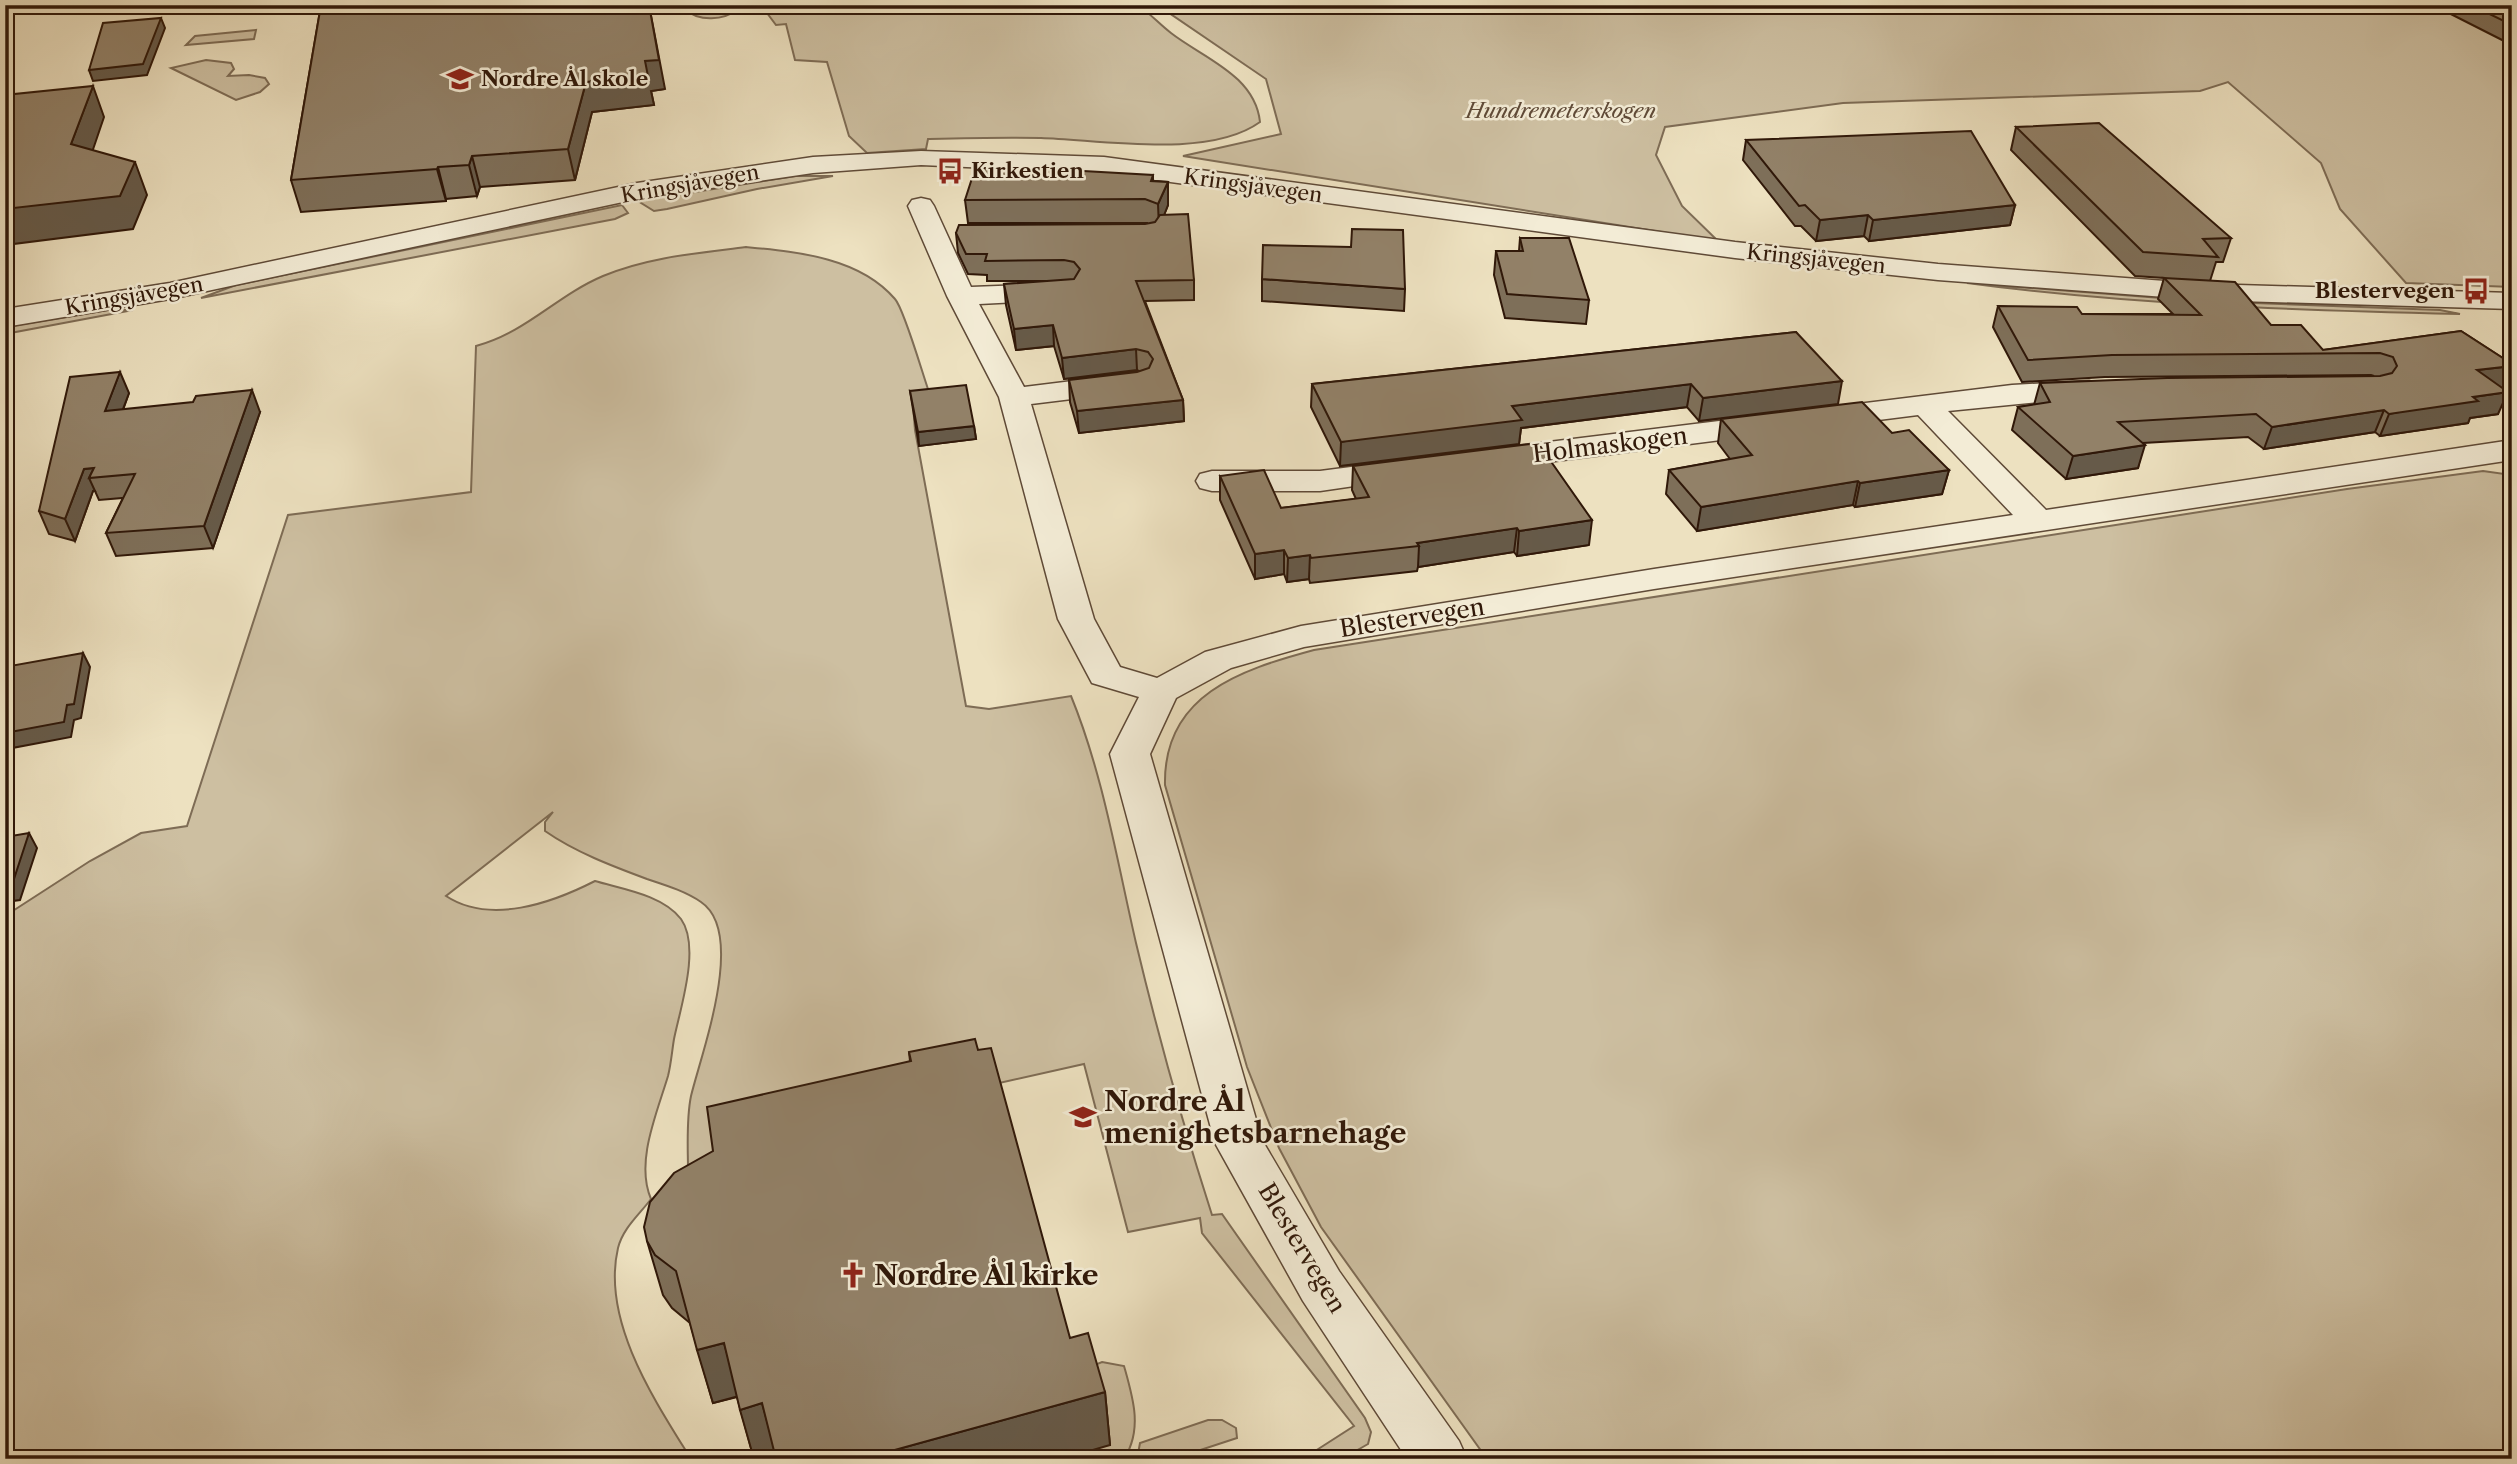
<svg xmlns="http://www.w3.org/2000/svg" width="2517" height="1464" font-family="'Libre Caslon Text',serif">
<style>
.green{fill:#cdbfa1;stroke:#7e6c55;stroke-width:2}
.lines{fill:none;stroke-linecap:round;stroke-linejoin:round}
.minor-casing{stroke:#5f4a37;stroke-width:3}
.tertiary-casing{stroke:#5f4a37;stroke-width:3}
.minor{fill:#f3ecd6;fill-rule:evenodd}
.tertiary{fill:#f3ecd6;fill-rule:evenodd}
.wall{fill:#7e6f59;stroke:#301809;stroke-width:2}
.shaded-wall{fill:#665a49;stroke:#301809;stroke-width:2}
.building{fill:#928168;stroke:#301809;stroke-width:2}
.labels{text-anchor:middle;stroke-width:5;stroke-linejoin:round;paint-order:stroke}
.far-poi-label{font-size:21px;font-weight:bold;fill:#301809;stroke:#f3ecd6;text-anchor:start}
.far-park-label{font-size:21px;font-style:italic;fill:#5f4a37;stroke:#f3ecd6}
.far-street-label{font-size:21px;fill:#301809;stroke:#f3ecd6}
.street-label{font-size:24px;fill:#301809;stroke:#f3ecd6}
.near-poi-label{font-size:28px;font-weight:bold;fill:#301809;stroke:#f3ecd6;text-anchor:start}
</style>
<rect width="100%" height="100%" fill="#ede1c0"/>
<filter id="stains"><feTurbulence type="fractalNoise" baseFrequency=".00286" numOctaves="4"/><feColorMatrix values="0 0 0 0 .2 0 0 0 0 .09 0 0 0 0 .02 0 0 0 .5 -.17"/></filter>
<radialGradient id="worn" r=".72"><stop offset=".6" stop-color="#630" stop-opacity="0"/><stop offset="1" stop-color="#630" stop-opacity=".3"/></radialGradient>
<g class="green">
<path d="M691 5H733L737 10C724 20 699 22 686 10Z"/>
<path d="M761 5H1137C1149 12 1159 24 1171 33 1203 58 1255 75 1260 122 1209 159 1103 140 1041 138 1003 137 966 138 928 139L926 149 867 153 849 136 827 62 795 60 786 24 776 25Z"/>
<polygon points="1152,5 2512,5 2512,287 2406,283 2340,209 2321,163 2228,82 2200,91 1843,103 1665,127 1656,155 1682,206 1718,241 1183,156 1281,134 1266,79 1166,11"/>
<polygon points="256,30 254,39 186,45 195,36"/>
<polygon points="206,60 231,63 234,69 228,76 249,75 265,78 269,84 260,92 236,100 171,68"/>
<polygon points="795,176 833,176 757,189 667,209 654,211 638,201"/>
<polygon points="622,205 628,213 615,219 201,298 236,285"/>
<path d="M746 247C797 252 859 257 895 299 904 309 922 372 928 389L913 405 915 430 966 706 989 709 1071 696C1103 774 1117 861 1136 943 1158 1035 1183 1125 1212 1215L1222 1214 1365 1418 1371 1432 1368 1444C1348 1456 1335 1463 1312 1453L1354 1426 1202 1233 1200 1218 1128 1232 1084 1064 977 1088 688 1171C688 1147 686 1120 691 1096 701 1054 747 933 701 902 685 891 665 885 647 879 612 866 575 852 545 831V822L553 812 446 896C490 925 552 903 595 881 622 889 663 895 681 919 701 947 680 1009 674 1039 672 1051 671 1064 668 1076 657 1113 635 1162 651 1199 639 1215 623 1228 618 1248 601 1321 655 1401 691 1459H5V916L90 861 141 833 187 826 288 515 471 492 476 346C527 332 556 296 603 276 648 257 699 253 746 247Z"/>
<path d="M1967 283 2200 301 2440 310 2460 314C2295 310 2131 305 1967 283Z"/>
<polygon points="108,310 133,310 5,334 5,327"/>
<path d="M2483 471 2512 475V1453L2462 1459H1487L1321 1227 1279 1148 1247 1067 1165 785C1163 695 1240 670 1314 650L2347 489Z"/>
<path d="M1102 1362 1124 1366C1133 1398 1143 1429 1124 1459H1059L1085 1369Z"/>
<polygon points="1208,1420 1222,1420 1236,1428 1237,1438 1173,1459 1137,1459 1140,1443"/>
</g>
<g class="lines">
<g class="minor-casing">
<g id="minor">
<polygon points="921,198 930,200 934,206 971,287 1056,284 1066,286 1070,292 1066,298 1056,300 979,304 1024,387 1121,375 1132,378 1136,384 1132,390 1121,393 1031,404 1094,619 1120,667 1157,678 1205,652 1301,626 1654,569 2013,515 1918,415 1492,469 1481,466 1476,459 1481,452 1492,449 2012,385 2089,381 2100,384 2104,390 2100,396 1948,411 2046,510 2512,440 2512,460 1654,589 1304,647 1231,668 1176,698 1150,754 1262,1140 1339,1271 1459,1441 1467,1459 1407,1459 1303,1301 1215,1143 1110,754 1139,697 1092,683 1058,619 999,397 947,296 908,206 912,200"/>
<polygon points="1405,460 1416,463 1421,470 1416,477 1320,491 1212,491 1200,488 1196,481 1200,474 1212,471 1320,471"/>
</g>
</g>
<g class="tertiary-casing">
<polygon id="tertiary" points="921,151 1104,157 1735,242 1938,264 2205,284 2512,293 2512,309 2205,300 1938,280 1735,258 1104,173 921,165 813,173 637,199 170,299 5,327 5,309 170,283 637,183 813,157"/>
</g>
<use href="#minor" class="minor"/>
<use href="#tertiary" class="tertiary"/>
</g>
<g class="wall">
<polygon points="321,5 665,89 651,91 654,105 592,112 575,180 480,187 477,196 446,199 446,201 301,212 291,180"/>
<polygon points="2433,5 2512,5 2512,45"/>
<polygon points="2016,127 2231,238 2223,262 2216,262 2210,281 2271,325 2323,350 2461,331 2512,364 2512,369 2504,388 2502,388 2498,414 2470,418 2468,423 2380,436 2375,432 2264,449 2248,437 2143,443 2138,468 2066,479 2012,430 2018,407 2034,405 2040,383 2374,376 2371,375 2105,377 2022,382 1993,327 1998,306 2082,314 2173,314 2158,299 2164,278 2135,276 2011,150"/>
<polygon points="1746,140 2015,205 2010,225 1869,241 1864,236 1816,241 1801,226 1795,226 1743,160"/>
<polygon points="1153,175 1153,181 1168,182 1168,205 1164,215 1194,280 1194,300 1145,301 1183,400 1184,421 1079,433 1070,402 1069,380 1139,371 1137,370 1064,379 1054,346 1016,350 1006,305 1004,284 1053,281 987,281 987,275 968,274 958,253 956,233 1148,223 968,223 965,200"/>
<polygon points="1520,238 1589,300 1586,324 1505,318 1494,275 1496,251 1519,251"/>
<polygon points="1262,279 1405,289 1404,311 1262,301"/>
<polygon points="1796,332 1838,404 1699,421 1687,407 1521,428 1519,444 1340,466 1311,407 1312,384"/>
<polygon points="910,391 974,426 976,439 919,446"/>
<polygon points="129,393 123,410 260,412 213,548 116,556 106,533 123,498 99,500 95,491 93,491 75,541 49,534 39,511"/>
<polygon points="1721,419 1892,433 1949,470 1942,494 1855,507 1853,505 1697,531 1666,494 1669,470 1730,459 1718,443"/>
<polygon points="1353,466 1589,545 1517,556 1514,552 1418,567 1417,571 1310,583 1309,579 1287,582 1284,574 1255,579 1220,500 1220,476 1281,508 1356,499 1352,490"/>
<polygon points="909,1052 1070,1338 1105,1392 1110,1445 775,1457 770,1459 754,1459 737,1397 713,1403 690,1323 672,1308 663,1295 647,1241 910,1061"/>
</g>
<g class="shaded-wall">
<polygon points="649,5 665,89 651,91 654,105 592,112 575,180 568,149 586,82"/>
<polygon points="161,18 165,28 147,75 93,81 89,70"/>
<polygon points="93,86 104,117 84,176 71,144"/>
<polygon points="472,156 480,187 477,196 469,165"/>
<polygon points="135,162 147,195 133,229 5,245 5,209"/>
<polygon points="438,167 446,199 446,201 437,169"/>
<polygon points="1168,182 1168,205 1159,228 1158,204"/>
<polygon points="2015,205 2010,225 1869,241 1873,220"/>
<polygon points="1868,215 1864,236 1816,241 1820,220"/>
<polygon points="1053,325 1054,346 1016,350 1014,329"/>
<polygon points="1136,349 1137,370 1064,379 1062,358"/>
<polygon points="2512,366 2512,369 2504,388 2467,393 2477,370"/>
<polygon points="120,372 129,393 114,433 105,411"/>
<polygon points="1842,381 1838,404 1699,421 1703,398"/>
<polygon points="1691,384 1687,407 1521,428 1519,444 1340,466 1341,442 1512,406"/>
<polygon points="252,390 260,412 213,548 204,526"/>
<polygon points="2508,392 2498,414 2470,418 2468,423 2380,436 2389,414 2473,397"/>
<polygon points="1183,400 1184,421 1079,433 1077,411"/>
<polygon points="2384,410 2375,432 2264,449 2272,427"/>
<polygon points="974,426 976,439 919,446 918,432"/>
<polygon points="2145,445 2138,468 2066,479 2073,456"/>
<polygon points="94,468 89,478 95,491 93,491 75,541 65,519 84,469"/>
<polygon points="1949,470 1942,494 1855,507 1860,483"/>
<polygon points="1858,481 1853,505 1697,531 1701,507"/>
<polygon points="1592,520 1589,545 1517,556 1519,531"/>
<polygon points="1517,528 1514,552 1418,567 1419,546 1417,543"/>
<polygon points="1284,550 1284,574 1255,579 1255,554"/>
<polygon points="1310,555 1309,579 1287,582 1288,558"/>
<polygon points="83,653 90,667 81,718 74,720 71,737 12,748 5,733 67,705"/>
<polygon points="29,833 37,848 20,900 13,901 5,916 5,886"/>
<polygon points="724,1343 739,1396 713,1403 697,1350"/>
<polygon points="1105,1392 1110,1445 1062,1459 862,1459"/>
<polygon points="762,1403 777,1457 770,1459 754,1459 740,1410"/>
</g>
<g class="building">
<polygon points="321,5 649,5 659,60 645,61 648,76 586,82 568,149 472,156 469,165 438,167 437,169 291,180"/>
<polygon points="2471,5 2512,5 2512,25"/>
<polygon points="161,18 143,64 89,70 103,23"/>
<polygon points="93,86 71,144 135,162 120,196 5,209 5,95"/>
<polygon points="2099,123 2231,238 2203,239 2218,257 2143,252 2016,127"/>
<polygon points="1971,131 2015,205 1873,220 1868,215 1820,220 1805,205 1799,206 1746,140"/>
<polygon points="983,168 1048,169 1153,175 1151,181 1168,182 1158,204 1145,199 965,200 974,172 981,172"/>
<polygon points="1188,214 1194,280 1136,281 1183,400 1077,411 1069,380 1137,372 1149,368 1153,359 1148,352 1136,349 1062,358 1053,325 1014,329 1004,284 1074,279 1080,269 1074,262 1064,260 985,261 987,254 966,254 956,233 959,225 1145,224 1155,222 1160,215"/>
<polygon points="1352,229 1403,230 1405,289 1262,279 1263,245 1351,247"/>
<polygon points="1520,238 1569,238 1589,300 1507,294 1496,251 1523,251"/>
<polygon points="2164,278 2235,282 2271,325 2301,325 2323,350 2461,331 2512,364 2512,366 2477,370 2508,392 2473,397 2478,401 2389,414 2384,410 2272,427 2256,414 2118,422 2145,445 2073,456 2018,407 2050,402 2040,383 2167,378 2380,376 2392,373 2397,366 2393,357 2380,353 2112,355 2028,360 1998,306 2077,307 2082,314 2201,315"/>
<polygon points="1796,332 1842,381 1703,398 1691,384 1512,406 1522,420 1341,442 1312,384"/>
<polygon points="120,372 105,411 193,402 196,396 252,390 204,526 106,533 135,474 89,478 94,468 84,469 65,519 39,511 70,377"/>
<polygon points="966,385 974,426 918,432 910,391"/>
<polygon points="1862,402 1892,433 1909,430 1949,470 1860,483 1858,481 1701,507 1669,470 1752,455 1721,419"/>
<polygon points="1538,443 1592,520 1519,531 1517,528 1417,543 1419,546 1311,558 1310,555 1288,558 1284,550 1255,554 1220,476 1264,470 1281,508 1369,497 1353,466"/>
<polygon points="83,653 74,704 67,705 64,722 5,733 8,716 5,717 5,689 10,666"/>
<polygon points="29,833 12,885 5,886 5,837"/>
<polygon points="975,1039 978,1050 991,1048 1070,1338 1088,1333 1105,1392 862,1459 776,1459 762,1403 740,1410 724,1343 697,1350 676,1271 655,1255 647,1241 644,1227 650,1202 674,1173 713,1151 707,1107 911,1061 909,1052"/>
</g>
<defs>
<g id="school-bare" transform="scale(2.1)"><path d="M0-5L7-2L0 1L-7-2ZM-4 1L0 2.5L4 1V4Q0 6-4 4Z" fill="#8f2418" stroke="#f3ecd6" stroke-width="2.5" paint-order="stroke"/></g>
<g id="bus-bare" transform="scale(2.1)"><path d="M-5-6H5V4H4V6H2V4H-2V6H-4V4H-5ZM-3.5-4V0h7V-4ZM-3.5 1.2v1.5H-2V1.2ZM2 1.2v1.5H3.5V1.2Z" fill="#8f2418" stroke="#f3ecd6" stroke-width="2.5" paint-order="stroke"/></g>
<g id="church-bare" transform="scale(2.1)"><path d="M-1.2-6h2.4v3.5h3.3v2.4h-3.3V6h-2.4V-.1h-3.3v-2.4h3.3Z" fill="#8f2418" stroke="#f3ecd6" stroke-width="2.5" paint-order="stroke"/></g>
</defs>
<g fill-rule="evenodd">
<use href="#school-bare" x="460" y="79"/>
<use href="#bus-bare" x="950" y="171"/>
<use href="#bus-bare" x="2476" y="291"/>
<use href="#school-bare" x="1083" y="1117"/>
<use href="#church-bare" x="853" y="1275"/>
</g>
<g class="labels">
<g class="far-poi-label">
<text x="481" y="86">Nordre Ål skole</text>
<text x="971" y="178">Kirkestien</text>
<text x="2455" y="298" text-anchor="end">Blestervegen</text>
</g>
<g class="far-park-label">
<text x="1561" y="118">Hundremeterskogen</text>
</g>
<g class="far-street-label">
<text transform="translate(690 184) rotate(-10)" y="7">Kringsjåvegen</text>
<text transform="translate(1253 186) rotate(8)" y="7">Kringsjåvegen</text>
<text transform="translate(1816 259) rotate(6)" y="7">Kringsjåvegen</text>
<text transform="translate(134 296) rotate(-10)" y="7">Kringsjåvegen</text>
</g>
<g class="street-label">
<text transform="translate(1610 445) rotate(-7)" y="8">Holmaskogen</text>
<text transform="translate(1412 618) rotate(-9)" y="8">Blestervegen</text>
<text transform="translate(1302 1248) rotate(59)" y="8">Blestervegen</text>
</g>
<g class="near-poi-label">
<text x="1104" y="1111">Nordre Ål<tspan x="1104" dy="32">menighetsbarnehage</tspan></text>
<text x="874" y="1285">Nordre Ål kirke</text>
</g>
</g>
<rect width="2517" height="1464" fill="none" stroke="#ede1c0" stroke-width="28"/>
<rect x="7" y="7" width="2503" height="1450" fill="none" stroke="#301809" stroke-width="3.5"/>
<rect x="14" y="14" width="2489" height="1436" fill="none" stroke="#301809" stroke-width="2"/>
<rect width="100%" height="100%" filter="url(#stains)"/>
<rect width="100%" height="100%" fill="url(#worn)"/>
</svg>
